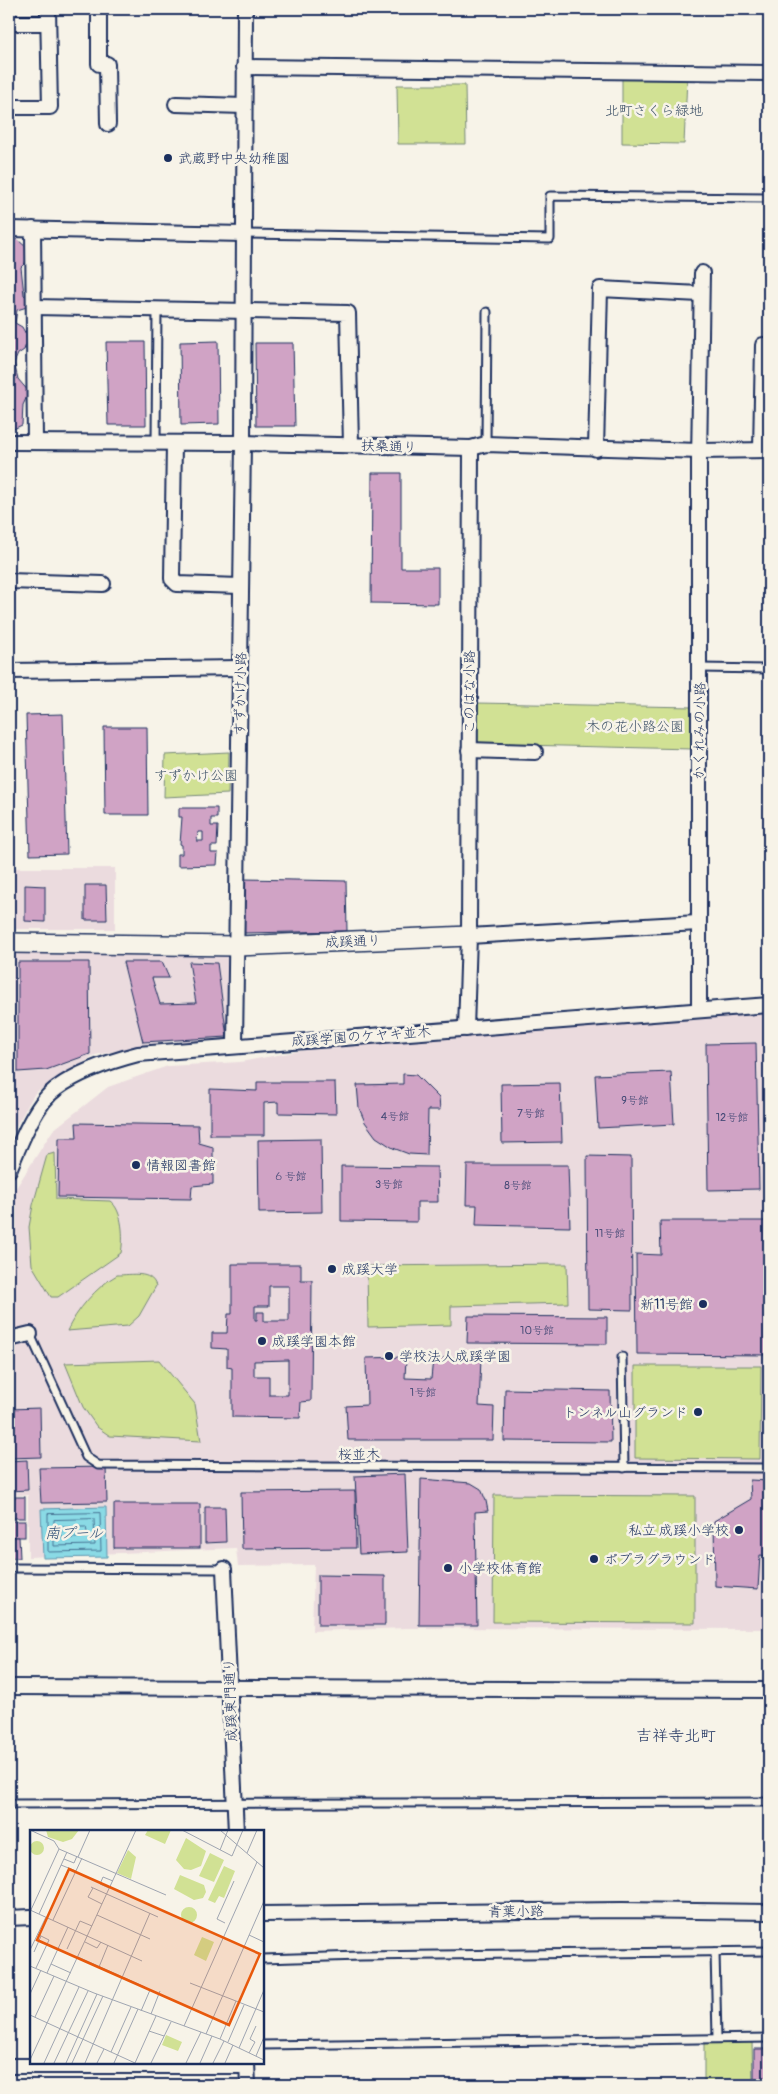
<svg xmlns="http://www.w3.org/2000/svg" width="778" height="2094" font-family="Pangolin,'Klee One',sans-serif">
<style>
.built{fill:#ebdbde}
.green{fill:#d1e194;stroke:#768879}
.water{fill:#8adae5;stroke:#5e96af}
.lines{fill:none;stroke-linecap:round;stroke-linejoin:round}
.shore{stroke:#477394;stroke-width:1}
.building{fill:#d0a3c5;stroke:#1b2f5e;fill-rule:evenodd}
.lane-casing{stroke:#1b2f5e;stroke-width:11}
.street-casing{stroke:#1b2f5e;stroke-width:18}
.secondary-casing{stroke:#1b2f5e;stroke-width:22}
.lane{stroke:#f7f3e8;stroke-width:7}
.street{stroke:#f7f3e8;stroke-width:14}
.secondary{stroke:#f7f3e8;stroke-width:19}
.poi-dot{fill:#1b2f5e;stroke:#f7f3e8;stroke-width:2}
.labels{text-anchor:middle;stroke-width:5;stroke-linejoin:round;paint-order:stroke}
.number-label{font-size:11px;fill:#484c78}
.park-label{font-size:14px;fill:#3f5369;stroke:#f7f3e8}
.poi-label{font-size:14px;fill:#1b2f5e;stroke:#f7f3e8;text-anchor:start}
.street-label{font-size:14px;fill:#1b2f5e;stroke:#f7f3e8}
.water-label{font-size:15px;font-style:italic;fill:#315179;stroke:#f7f3e8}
.quarter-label{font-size:16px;fill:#1b2f5e;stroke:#f7f3e8}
.inset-road{fill:none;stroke:#9fa5b1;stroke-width:1}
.view{fill:#e8590c;fill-opacity:0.15;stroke:#e8590c;stroke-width:2.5}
.inset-edge{fill:none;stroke:#1b2f5e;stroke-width:2.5}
</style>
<rect width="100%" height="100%" fill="#f7f3e8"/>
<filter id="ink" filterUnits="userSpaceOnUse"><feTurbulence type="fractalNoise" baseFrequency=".02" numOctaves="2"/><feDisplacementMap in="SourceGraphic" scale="10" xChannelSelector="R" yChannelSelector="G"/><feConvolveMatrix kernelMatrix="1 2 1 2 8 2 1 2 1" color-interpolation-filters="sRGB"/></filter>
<g filter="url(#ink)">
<g class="built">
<rect x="11" y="868" width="104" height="61"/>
<polygon points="9,952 229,956 232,1042 171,1041 95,1055 35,1093 9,1138"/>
<polygon points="769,1001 769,1629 407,1628 312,1631 314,1565 238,1566 236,1548 28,1557 28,1495 9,1496 9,1217 14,1191 53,1130 108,1087 168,1066 240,1062 332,1045"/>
</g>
<g class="green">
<polygon points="622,76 687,78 684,144 622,143"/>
<polygon points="397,85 465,85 466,144 398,144"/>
<polygon points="476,703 693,707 692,749 477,744"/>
<polygon points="229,752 228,794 164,797 165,755"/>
<path d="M55 1153 56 1199 110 1201C123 1210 124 1239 121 1253L58 1297H51L32 1265 29 1227 33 1205 47 1155Z"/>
<polygon points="567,1264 568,1303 451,1306 451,1325 368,1327 367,1266"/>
<path d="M117 1275C131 1275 151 1270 156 1286L139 1316 128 1326 67 1331C76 1311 97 1286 117 1275Z"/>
<polygon points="159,1360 195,1404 201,1441 110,1436 97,1427 83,1407 65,1363"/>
<polygon points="635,1366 761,1366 760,1459 635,1458"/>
<polygon points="494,1495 695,1496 695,1623 493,1622"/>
<polygon points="704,2042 752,2042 753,2085 704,2085"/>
</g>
<polygon class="water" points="106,1507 107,1557 43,1558 41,1509"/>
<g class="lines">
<g class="shore">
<polygon points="100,1513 101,1551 48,1552 48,1514"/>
<polygon points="94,1519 95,1545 54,1546 54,1520"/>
<polygon points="63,1527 86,1527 88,1537 62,1539 61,1529"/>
</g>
</g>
<g class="building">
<polygon points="17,239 28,249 25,263 21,267 24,295 27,297 27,307 17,310 15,323 22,327 28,338 24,350 18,354 14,363 18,379 29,392 23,405 22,425 9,431 9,240"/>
<polygon points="218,341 219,424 181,425 180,342"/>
<polygon points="106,342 145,342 146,425 108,425"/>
<polygon points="255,343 293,343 295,426 256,426"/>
<polygon points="372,473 401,473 401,568 438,568 438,604 371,603"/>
<polygon points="63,714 67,854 30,855 26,715"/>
<polygon points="104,727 147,727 148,815 105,815"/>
<path d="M179 808H217V818H211V826H218L217 846H211V853H218L217 865 178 866V854H182V845L180 844 182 817H179ZM198 832H203V841H197Z"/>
<polygon points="244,879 346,881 347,931 244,933"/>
<polygon points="25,885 45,886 45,922 25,921"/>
<polygon points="85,885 106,885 107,920 85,920"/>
<polygon points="18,962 89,962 90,1054 46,1070 18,1072"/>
<polygon points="123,962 162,962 169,978 152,978 160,1004 196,1003 189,962 217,963 227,1037 143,1042"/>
<polygon points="756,1043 759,1189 708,1190 706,1044"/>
<polygon points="671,1072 674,1124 598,1128 595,1075"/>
<polygon points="403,1074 416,1075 439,1098 440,1110 428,1110 427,1155 409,1154 393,1148 376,1137 365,1122 359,1108 357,1085 403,1084"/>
<polygon points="257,1082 335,1082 336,1114 278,1113 278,1102 264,1103 264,1135 210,1135 210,1089 257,1091"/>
<polygon points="560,1083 562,1142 502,1143 501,1084"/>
<polygon points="76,1123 198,1125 199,1143 213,1147 213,1184 192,1186 191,1199 58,1197 59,1138 77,1138"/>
<polygon points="321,1139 322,1212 259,1213 258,1140"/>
<polygon points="587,1156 631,1157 632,1310 588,1309"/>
<polygon points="467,1165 568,1165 570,1227 476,1225 477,1205 466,1205"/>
<polygon points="341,1166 437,1167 438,1202 417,1202 417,1222 341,1221"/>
<polygon points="660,1221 769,1221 769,1355 637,1354 636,1254 661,1255"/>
<path d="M232 1264H301V1280H312L311 1401 301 1402 300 1418 232 1417V1368L227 1367V1349L212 1348V1333H227L228 1314H232ZM269 1286H289V1321H264V1312H257V1320H255V1306H269ZM288 1360V1395H269V1376H254V1361Z"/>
<polygon points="468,1316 607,1317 607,1344 467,1343"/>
<polygon points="406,1357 405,1378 431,1379 433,1358 481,1358 479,1406 494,1407 493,1440 348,1440 346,1406 367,1405 366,1358"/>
<polygon points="505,1389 610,1391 611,1442 504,1441"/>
<polygon points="40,1408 41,1457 9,1458 9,1409"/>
<polygon points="27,1460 28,1490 9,1491 9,1461"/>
<polygon points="106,1467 107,1502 41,1503 39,1468"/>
<polygon points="405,1474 408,1552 359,1554 355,1476"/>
<polygon points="421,1479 471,1483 481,1489 486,1501 488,1511 475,1512 477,1625 419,1625"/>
<polygon points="750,1480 769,1481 769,1556 760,1555 758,1589 715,1586 714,1521 751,1499"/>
<polygon points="355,1491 356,1548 242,1549 241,1492"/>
<rect x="9" y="1497" width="16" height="21"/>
<rect x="114" y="1504" width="86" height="44"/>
<polygon points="205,1507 225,1507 226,1542 205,1543"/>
<rect x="9" y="1521" width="16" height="16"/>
<polygon points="9,1537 19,1537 20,1558 9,1558"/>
<polygon points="318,1575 385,1576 385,1625 318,1625"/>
<rect x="754" y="2049" width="15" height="36"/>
</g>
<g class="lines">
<g class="lane-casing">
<g id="lane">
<polyline points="244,234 550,239 550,196 769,198"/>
<polyline points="156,442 157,309"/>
<polyline points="486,444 487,312"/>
<polyline points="700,668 767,669"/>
<polyline points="30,1334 86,1457 98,1465 769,1468"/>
<polyline points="622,1357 624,1468"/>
<polyline points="9,1568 224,1569"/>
<polyline points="9,1804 769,1802"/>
<polyline points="715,1952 717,2038"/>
<polyline points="262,1959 361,1956 769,1951"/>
<polyline points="262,2045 769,2038"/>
</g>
</g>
<g class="street-casing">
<g id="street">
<polyline points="99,9 99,64 107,64 108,124"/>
<polyline points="9,23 48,23"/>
<polyline points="244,67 769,73"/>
<polyline points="176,104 244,106"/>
<polyline points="9,107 50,107 48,9"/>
<polyline points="9,229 244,234"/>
<polyline points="33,229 35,442"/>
<polyline points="34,307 348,313 351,445"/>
<polyline points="9,442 243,443 471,448 486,444 699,451 769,450"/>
<polyline points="174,443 172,579 177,584 241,586"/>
<polyline points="596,449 600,289 700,294"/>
<polyline points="761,450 763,345 769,345"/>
<polyline points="9,581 103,584"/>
<polyline points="9,671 240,668"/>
<polyline points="469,750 535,752"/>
<polyline points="469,936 698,923"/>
<polyline points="699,1010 699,460 702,273"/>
<polyline points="466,1029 469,936 471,448"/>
<polyline points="235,1045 243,443 245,9"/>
<path d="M9 1170C19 1146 35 1103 57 1088 80 1071 111 1061 138 1054L769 1005"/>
<polyline points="9,1339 30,1334"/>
<polyline points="224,1569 236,1832"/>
<polyline points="9,1687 769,1690"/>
<polyline points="262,1914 622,1910 769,1912"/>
<polyline points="9,1918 31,1917"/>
<polyline points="247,2063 248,2085"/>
<polyline points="9,2066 247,2066"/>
</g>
</g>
<g class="secondary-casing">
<polyline id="secondary" points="9,943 237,946 469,936"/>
</g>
<use href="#lane" class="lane"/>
<use href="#street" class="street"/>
<use href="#secondary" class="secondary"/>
</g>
</g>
<g class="poi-dot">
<circle cx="168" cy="158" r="5"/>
<circle cx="136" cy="1165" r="5"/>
<circle cx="332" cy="1269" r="5"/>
<circle cx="703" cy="1304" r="5"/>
<circle cx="262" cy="1341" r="5"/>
<circle cx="389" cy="1356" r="5"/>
<circle cx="698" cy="1412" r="5"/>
<circle cx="739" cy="1530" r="5"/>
<circle cx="594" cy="1559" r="5"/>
<circle cx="448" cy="1568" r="5"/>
</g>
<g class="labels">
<g class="number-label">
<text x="635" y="1104">9号館</text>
<text x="531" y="1117">7号館</text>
<text x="395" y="1120">4号館</text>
<text x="732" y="1121">12号館</text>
<text x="290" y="1180">６号館</text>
<text x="389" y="1188">3号館</text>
<text x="518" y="1189">8号館</text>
<text x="610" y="1237">11号館</text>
<text x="537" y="1334">10号館</text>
<text x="423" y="1396">1号館</text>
</g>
<g class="park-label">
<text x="654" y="115">北町さくら緑地</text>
<text x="635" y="731">木の花小路公園</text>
<text x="196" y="780">すずかけ公園</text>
</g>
<g class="poi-label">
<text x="178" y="163">武蔵野中央幼稚園</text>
<text x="146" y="1170">情報図書館</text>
<text x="342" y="1274">成蹊大学</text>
<text x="693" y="1309" text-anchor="end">新11号館</text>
<text x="272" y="1346">成蹊学園本館</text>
<text x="399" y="1361">学校法人成蹊学園</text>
<text x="688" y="1417" text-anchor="end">トンネル山グランド</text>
<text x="729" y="1535" text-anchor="end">私立 成蹊小学校</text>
<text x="604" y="1564">ポプラグラウンド</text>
<text x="458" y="1573">小学校体育館</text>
</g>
<g class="street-label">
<text transform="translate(389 446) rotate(2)" y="5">扶桑通り</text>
<text transform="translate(469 692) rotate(-90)" y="5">このはな小路</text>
<text transform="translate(240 694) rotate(-89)" y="5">すずかけ小路</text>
<text transform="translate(699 731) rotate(-89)" y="5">かくれみの小路</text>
<text transform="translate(353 941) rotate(-2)" y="5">成蹊通り</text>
<text transform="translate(361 1036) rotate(-4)" y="5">成蹊学園のケヤキ並木</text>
<text x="359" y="1459">桜並木</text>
<text transform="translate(230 1700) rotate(-92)" y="5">成蹊東門通り</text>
<text transform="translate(516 1911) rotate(-1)" y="5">青葉小路</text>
</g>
<g class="water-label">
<text x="74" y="1538">南プール</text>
</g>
<g class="quarter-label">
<text x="676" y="1741">吉祥寺北町</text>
</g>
</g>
<g transform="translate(30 1830)">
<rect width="234" height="234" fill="#f7f3e8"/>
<path d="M16 0H49L42 9 33 12 18 7ZM118 0H141L135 14 115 5ZM156 8 176 21 171 36 161 40 154 39 146 30ZM0 18a7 7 0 1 1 14 0a7 7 0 1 1-14 0ZM98 20 106 27 101 49 87 43ZM180 23 194 30 184 52 169 46ZM194 36 205 41 194 68 189 66 185 73 178 70ZM150 45 174 55 176 62 173 68 164 70 144 59ZM151 85a8 8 0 1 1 16 0a8 8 0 1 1-16 0ZM172 107 184 112 176 131 164 125ZM136 205 152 212 148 221 132 215Z" fill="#d1e194"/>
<path class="inset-road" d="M0 0 24 11 29 19 136 65M152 0 202 26 213 0M190 0 234 38M190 20 198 0M217 23 227 0M48 27 60 0M34 29 44 33 47 26M31 35 46 41M61 57 128 87M63 58 58 67 72 74M79 58 70 54 73 47 83 51M0 80 112 131M0 82 29 19M9 84 37 22M67 85 120 109M23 90 52 28M195 93 187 89 204 51M219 105 234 112M55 112 67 118 71 112M37 119 50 91 62 96M0 120 16 87M4 122 11 106M48 127 115 157M21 134 38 97M0 136 64 163 190 209 234 230M69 137 78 115M6 138 19 110 7 104M17 143 21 134 41 143M160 153 234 182M0 164 11 140M111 181 120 160M121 184 130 161M0 185 105 233M5 187 24 146M154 196 227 32M119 201 134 206M176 204 234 71M190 209 206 171M198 212 214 175M209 218 234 160M81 222 101 177M219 223 225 212 220 209 226 196M226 226 234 207M0 230 106 0M14 233 49 157M24 233 58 161M36 233 67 164M42 233 73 166M55 233 120 83M67 233 74 219M84 233 108 179M105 233 126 186M121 233 141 192M156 233 171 202M170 233 182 206M183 233 194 211M195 233 203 215"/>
<path class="view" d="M39 39 230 124 199 195 7 110Z"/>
<rect width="234" height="234" class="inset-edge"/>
</g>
<rect width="778" height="2094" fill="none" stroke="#f7f3e8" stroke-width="30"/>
<rect x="15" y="15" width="748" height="2064" fill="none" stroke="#1b2f5e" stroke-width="2" filter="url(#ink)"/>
</svg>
